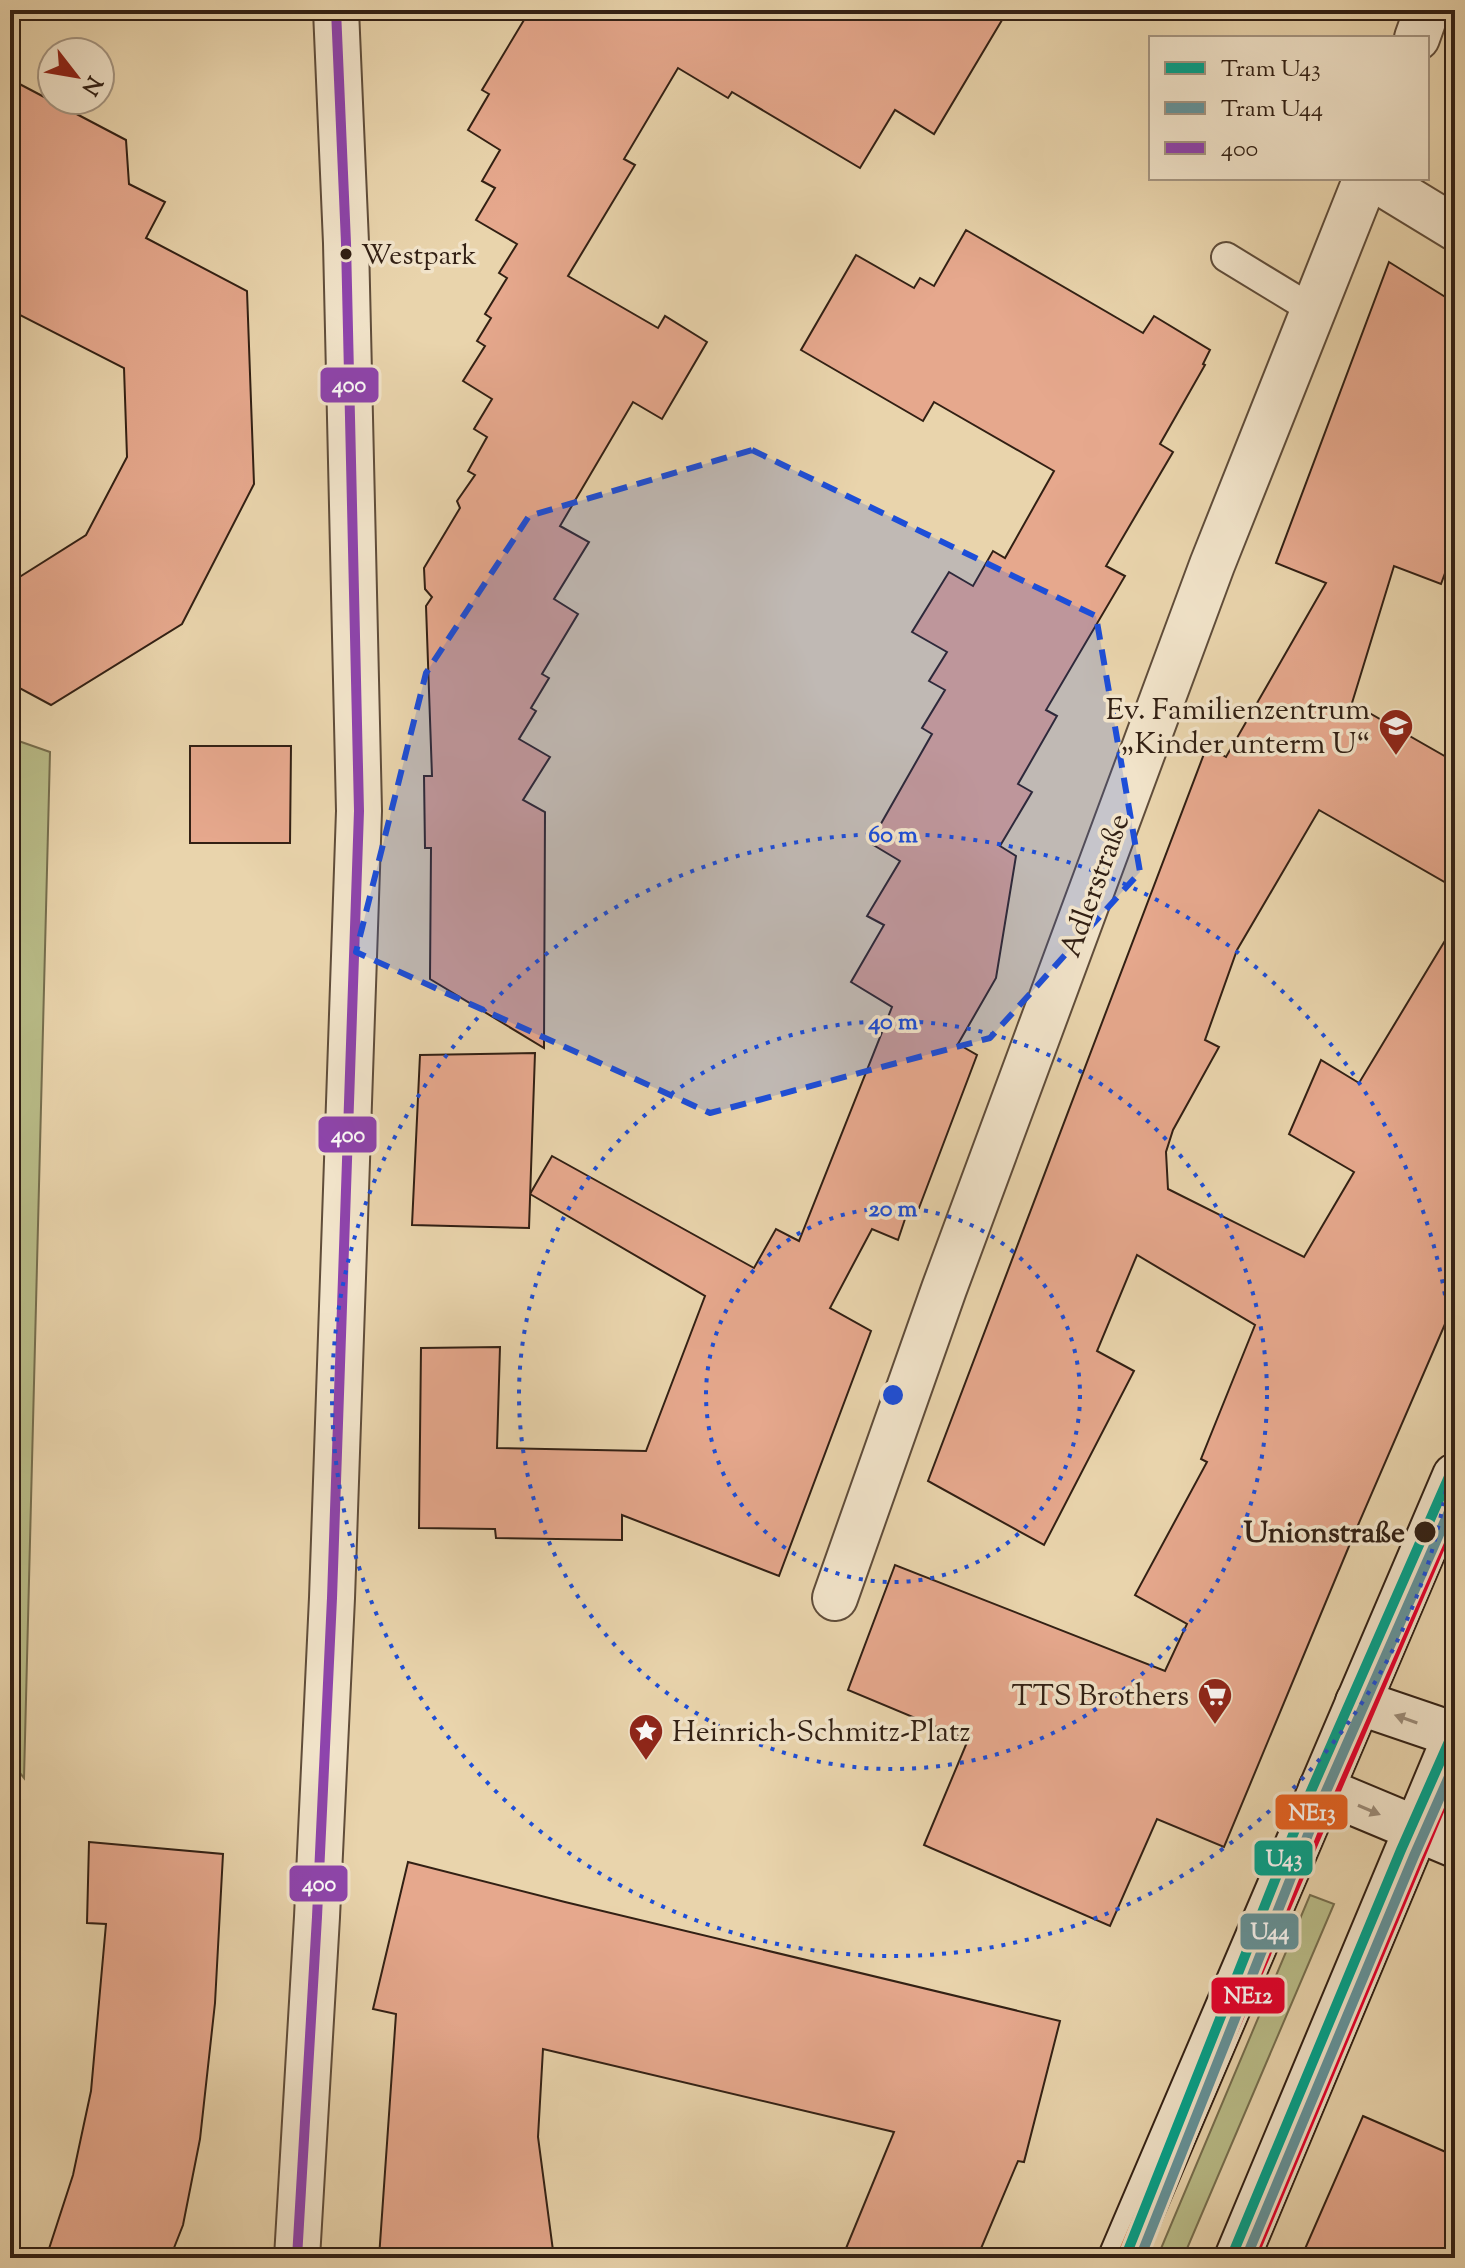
<svg xmlns="http://www.w3.org/2000/svg" width="1465" height="2268" font-family="'Sorts Mill Goudy',serif">
<style>
.green{fill:#b9bc88;stroke:#766e4e;stroke-width:2}
.building{fill:#e6a88d;stroke:#322014;stroke-width:2}
.lines{fill:none;stroke-linecap:round;stroke-linejoin:round}
.lane-casing{stroke:#604d3a;stroke-width:32}
.street-casing{stroke:#604d3a;stroke-width:48}
.secondary-casing{stroke:#322014;stroke-width:48}
.lane{stroke:#f1e3c9;stroke-width:28}
.street{stroke:#f1e3c9;stroke-width:44}
.secondary{stroke:#f1e3c9;stroke-width:44}
.bus-1-casing{stroke:#f1e3c9;stroke-width:16}
.bus-2-casing{stroke:#f1e3c9;stroke-width:16}
.bus-3-casing{stroke:#f1e3c9;stroke-width:16}
.bus-1{stroke:#8e44ad;stroke-width:10}
.bus-2{stroke:#e86221;stroke-width:10}
.bus-3{stroke:#e4002b;stroke-width:10}
.tram-1-casing{stroke:#f1e3c9;stroke-width:16}
.tram-2-casing{stroke:#f1e3c9;stroke-width:16}
.tram-1{stroke:#02a28b;stroke-width:10}
.tram-2{stroke:#64949c;stroke-width:10}
.oneway{fill:#9b8b78}
.marked{fill:#1d4ed8;fill-opacity:0.2;stroke:#1d4ed8;stroke-width:6;stroke-dasharray:16 10;stroke-linejoin:round}
.ring{fill:none;stroke:#1d4ed8;stroke-width:4;stroke-dasharray:4 8}
.bus-dot{fill:#322014;stroke:#f1e3c9;stroke-width:3}
.labels{text-anchor:middle;stroke-width:7;stroke-linejoin:round;paint-order:stroke}
.bus-label{font-size:28px;fill:#322014;stroke:#f1e3c9;text-anchor:start}
.poi-label{font-size:30px;fill:#322014;stroke:#f1e3c9;text-anchor:end}
.street-label{font-size:30px;fill:#322014;stroke:#f1e3c9}
.stop-label{font-size:30px;font-weight:bold;fill:#322014;stroke:#f1e3c9;text-anchor:end}
.centre{fill:#1d4ed8;stroke:#f1e3c9;stroke-width:4}
.ring-label{font-size:24px;text-anchor:middle;font-weight:bold;fill:#1d4ed8;stroke:#f1e3c9;stroke-width:7;stroke-linejoin:round;paint-order:stroke}
.line-badge{stroke:#f1e3c9;stroke-width:3}
.badge-label{font-size:22px;text-anchor:middle;font-weight:bold;fill:#fff}
</style>
<rect width="100%" height="100%" fill="#e9d4ac"/>
<filter id="stains"><feTurbulence type="fractalNoise" baseFrequency=".0025" numOctaves="4"/><feColorMatrix values="0 0 0 0 .2 0 0 0 0 .09 0 0 0 0 .02 0 0 0 .5 -.17"/></filter>
<radialGradient id="worn" r=".72"><stop offset=".6" stop-color="#630" stop-opacity="0"/><stop offset="1" stop-color="#630" stop-opacity=".3"/></radialGradient>
<g class="green">
<polygon points="10,738 50,752 24,1778 10,1761"/>
<polygon points="1310,1895 1334,1904 1183,2258 1157,2258"/>
</g>
<g class="building">
<polygon points="530,10 1008,10 934,134 895,110 860,168 732,92 728,98 678,68 624,159 635,165 568,276 658,328 665,316 707,342 662,419 633,402 560,526 589,542 554,599 578,614 542,674 549,678 531,708 536,711 519,739 550,757 523,800 545,812 544,1048 430,979 431,848 425,848 424,776 432,776 426,606 432,597 425,589 424,568 460,508 457,501 475,475 468,471 487,437 474,429 492,399 463,381 485,346 477,341 491,318 485,314 507,278 499,273 517,244 476,220 495,188 482,181 500,150 468,130 489,94 482,90"/>
<polygon points="10,79 126,140 129,184 165,202 146,238 247,291 254,484 182,624 51,705 10,683 10,583 86,535 127,457 124,368 10,310"/>
<polygon points="966,230 1143,333 1154,316 1210,350 1203,364 1205,365 1160,444 1173,452 1106,566 1125,576 1046,710 1057,716 1018,784 1032,792 1000,846 1016,856 996,978 958,1044 977,1055 919,1208 910,1204 898,1240 872,1229 830,1308 871,1331 779,1576 622,1515 622,1540 496,1538 495,1529 419,1528 421,1348 500,1347 497,1448 646,1451 705,1296 530,1194 552,1156 754,1268 776,1229 799,1241 892,1007 851,982 884,925 867,916 900,861 870,843 932,734 922,728 945,690 929,681 947,652 912,632 949,572 973,586 993,551 1005,558 1054,471 934,402 923,421 801,350 856,255 914,288 920,278 934,286"/>
<polygon points="1389,262 1455,303 1455,546 1441,584 1394,566 1352,703 1455,762 1455,888 1319,810 1237,950 1205,1040 1219,1047 1173,1130 1166,1152 1168,1189 1304,1257 1354,1172 1289,1134 1321,1060 1359,1083 1455,924 1455,1301 1352,1539 1224,1847 1157,1819 1110,1926 924,1845 968,1740 848,1690 895,1565 1165,1671 1187,1624 1135,1595 1207,1462 1201,1459 1255,1325 1137,1255 1097,1351 1134,1371 1044,1545 928,1481 1207,746 1226,757 1326,583 1276,563"/>
<polygon points="190,746 291,746 290,843 190,843"/>
<polygon points="535,1053 529,1228 412,1225 420,1055"/>
<polygon points="89,1842 223,1854 215,2003 200,2139 183,2225 170,2258 46,2258 73,2175 91,2091 106,1924 87,1923"/>
<polygon points="408,1862 565,1902 1060,2021 1024,2162 1018,2161 977,2258 842,2258 894,2132 543,2049 538,2137 554,2258 379,2258 396,2014 373,2009"/>
<polygon points="1363,2116 1455,2156 1455,2258 1301,2258"/>
</g>
<g class="lines">
<g class="lane-casing">
<polyline id="lane" points="1226,257 1313,310"/>
</g>
<g class="street-casing">
<g id="street">
<polyline points="1417,38 1427,10"/>
<polyline points="1373,178 1455,228"/>
<polyline points="835,1598 944,1289 1212,565 1366,178"/>
<polyline points="297,2258 317,1917 332,1598 359,811 346,243 336,10"/>
</g>
</g>
<g class="secondary-casing">
<g id="secondary">
<polyline points="1358,1702 1455,1735"/>
<polyline points="1321,1789 1455,1845"/>
<polyline points="1121,2258 1455,1476"/>
<polyline points="1237,2258 1455,1737"/>
</g>
</g>
<use href="#lane" class="lane"/>
<use href="#street" class="street"/>
<use href="#secondary" class="secondary"/>
<g class="bus-1-casing">
<polyline id="bus-1" points="297,2258 317,1917 332,1598 359,811 346,243 336,10"/>
</g>
<g class="bus-2-casing">
<g id="bus-2">
<polyline points="1121,2258 1455,1476"/>
<polyline points="1237,2258 1455,1737"/>
</g>
</g>
<g class="bus-3-casing">
<g id="bus-3">
<polyline points="1136,2258 1455,1512"/>
<polyline points="1252,2258 1455,1773"/>
</g>
</g>
<use href="#bus-1" class="bus-1"/>
<use href="#bus-2" class="bus-2"/>
<use href="#bus-3" class="bus-3"/>
<g class="tram-1-casing">
<g id="tram-1">
<polyline points="1125,2258 1304,1807 1455,1463"/>
<polyline points="1231,2258 1401,1850 1455,1728"/>
</g>
</g>
<g class="tram-2-casing">
<g id="tram-2">
<polyline points="1140,2258 1317,1812 1455,1498"/>
<polyline points="1246,2258 1414,1856 1455,1763"/>
</g>
</g>
<use href="#tram-1" class="tram-1"/>
<use href="#tram-2" class="tram-2"/>
</g>
<defs><path id="oneway-solid" d="M-6-.8H1V-3.2L6.5 0L1 3.2V.8H-6Z" transform="scale(2)"/></defs>
<g class="oneway">
<use href="#oneway-solid" transform="translate(1406 1719) rotate(-161)"/>
<use href="#oneway-solid" transform="translate(1369 1810) rotate(23)"/>
</g>
<path class="marked" d="M752 450 1096 616 1140 872 990 1038 710 1113 356 952 426 673 529 516Z"/>
<g class="ring">
<circle cx="893" cy="1395" r="187"/>
<circle cx="893" cy="1395" r="374"/>
<circle cx="893" cy="1395" r="561"/>
</g>
<defs>
<g id="school-pin" transform="scale(1.8)"><path d="M0 17L-7.5 6A9.5 9.5 0 1 1 7.5 6Z" fill="#8f2418" stroke="#f1e3c9"/><path d="M0-5L7-2L0 1L-7-2ZM-4 1L0 2.5L4 1V4Q0 6-4 4Z" fill="#fff"/></g>
<g id="supermarket-pin" transform="scale(1.8)"><path d="M0 17L-7.5 6A9.5 9.5 0 1 1 7.5 6Z" fill="#8f2418" stroke="#f1e3c9"/><path d="M-6-5.5h2.5l.6 2H6L4.5 2H-2.5L-4.4-4H-6ZM-1.5 3.2a1.3 1.3 0 1 0 .1 0ZM3 3.2a1.3 1.3 0 1 0 .1 0Z" fill="#fff"/></g>
<g id="sight-pin" transform="scale(1.8)"><path d="M0 17L-7.5 6A9.5 9.5 0 1 1 7.5 6Z" fill="#8f2418" stroke="#f1e3c9"/><path d="M0-6L1.8-2.2L6-1.7L2.9 1.2L3.7 5.4L0 3.3L-3.7 5.4L-2.9 1.2L-6-1.7L-1.8-2.2Z" fill="#fff"/></g>
</defs>
<g fill-rule="evenodd">
<use href="#school-pin" x="1396" y="726"/>
<use href="#supermarket-pin" x="1215" y="1695"/>
<use href="#sight-pin" x="646" y="1731"/>
</g>
<g class="bus-dot">
<circle cx="346" cy="254" r="7"/>
<circle cx="1425" cy="1532" r="12"/>
</g>
<g class="labels">
<g class="bus-label">
<text x="361" y="264">Westpark</text>
</g>
<g class="poi-label">
<text x="1370" y="719">Ev. Familienzentrum<tspan x="1370" dy="34">„Kinder unterm U“</tspan></text>
<text x="1189" y="1705">TTS Brothers</text>
<text x="672" y="1741" text-anchor="start">Heinrich-Schmitz-Platz</text>
</g>
<g class="street-label">
<text transform="translate(1094 885) rotate(-70)" y="10">Adlerstraße</text>
</g>
<g class="stop-label">
<text x="1405" y="1542">Unionstraße</text>
</g>
</g>
<circle cx="893" cy="1395" r="12" class="centre"/>
<g class="ring-label">
<text x="893" y="842">60 m</text>
<text x="893" y="1029">40 m</text>
<text x="893" y="1216">20 m</text>
</g>
<g class="line-badge">
<rect x="319" y="366" width="61" height="38" rx="8" fill="#8e44ad"/>
<rect x="317" y="1115" width="61" height="39" rx="8" fill="#8e44ad"/>
<rect x="1274" y="1793" width="75" height="38" rx="8" fill="#e86221"/>
<rect x="1253" y="1839" width="61" height="38" rx="8" fill="#02a28b"/>
<rect x="288" y="1864" width="61" height="39" rx="8" fill="#8e44ad"/>
<rect x="1239" y="1912" width="61" height="39" rx="8" fill="#64949c"/>
<rect x="1210" y="1976" width="76" height="39" rx="8" fill="#e4002b"/>
</g>
<g class="badge-label">
<text x="349" y="392">400</text>
<text x="348" y="1142">400</text>
<text x="1312" y="1820">NE13</text>
<text x="1284" y="1866">U43</text>
<text x="319" y="1891">400</text>
<text x="1270" y="1939">U44</text>
<text x="1248" y="2003">NE12</text>
</g>
<rect width="1465" height="2268" fill="none" stroke="#e9d4ac" stroke-width="40"/>
<rect x="12" y="12" width="1441" height="2244" fill="none" stroke="#322014" stroke-width="4"/>
<rect x="20" y="20" width="1425" height="2228" fill="none" stroke="#322014" stroke-width="2"/>
<rect x="1149" y="36" width="280" height="144" fill="#f1e3c9" stroke="#a59581" stroke-width="2"/>
<rect x="1165" y="62" width="40" height="12" fill="#02a28b" stroke="#a59581" stroke-width="2"/>
<text x="1221" y="76" font-size="24" fill="#322014">Tram U43</text>
<rect x="1165" y="102" width="40" height="12" fill="#64949c" stroke="#a59581" stroke-width="2"/>
<text x="1221" y="116" font-size="24" fill="#322014">Tram U44</text>
<rect x="1165" y="142" width="40" height="12" fill="#8e44ad" stroke="#a59581" stroke-width="2"/>
<text x="1221" y="156" font-size="24" fill="#322014">400</text>
<g transform="translate(76 76) rotate(121)"><circle r="38" fill="#f1e3c9" stroke="#a59581" stroke-width="2"/>
<path d="M0-6L14 30L0 20L-14 30Z" fill="#8f2418"/>
<text y="-12" font-size="22" font-weight="bold" text-anchor="middle" fill="#322014">N</text>
</g>
<rect width="100%" height="100%" filter="url(#stains)"/>
<rect width="100%" height="100%" fill="url(#worn)"/>
</svg>
